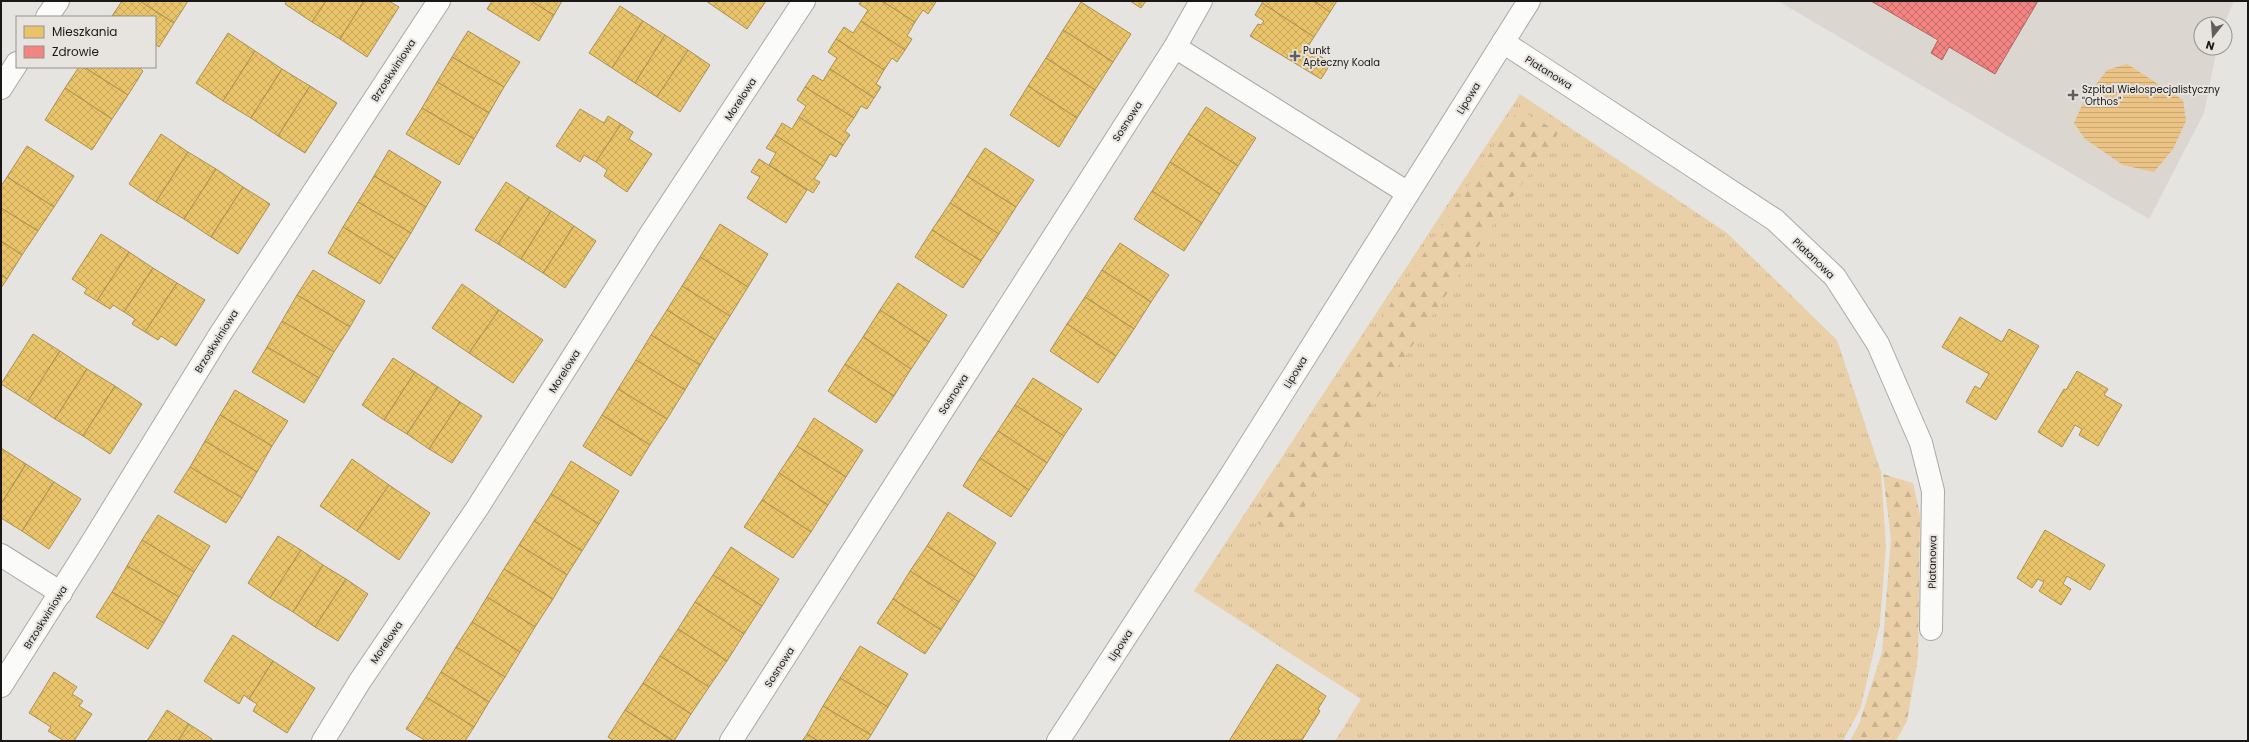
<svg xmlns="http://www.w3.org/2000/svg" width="2249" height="742" font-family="Poppins,sans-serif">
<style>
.built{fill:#dbd6cf}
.grass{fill:url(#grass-tufts)}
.forest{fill:url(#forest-firs)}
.water{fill:url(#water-rules)}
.homes{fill:url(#homes-cross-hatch);stroke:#ab9051}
.health{fill:url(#health-cross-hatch);stroke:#b16462}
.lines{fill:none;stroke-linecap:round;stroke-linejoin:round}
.minor-casing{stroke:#aaa9a7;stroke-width:24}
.tertiary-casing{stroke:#aaa9a7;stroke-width:24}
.minor{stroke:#fbfbfa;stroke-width:22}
.tertiary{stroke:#fbfbfa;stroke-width:22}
.poi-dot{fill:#615f5d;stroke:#e7e4e0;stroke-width:1.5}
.labels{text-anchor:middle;stroke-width:4;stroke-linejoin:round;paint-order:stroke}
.poi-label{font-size:10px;fill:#191816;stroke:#e7e4e0;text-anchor:start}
.street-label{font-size:10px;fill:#191816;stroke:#e7e4e0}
</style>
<defs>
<pattern id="grass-tufts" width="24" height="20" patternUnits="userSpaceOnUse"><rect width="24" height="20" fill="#ead0a8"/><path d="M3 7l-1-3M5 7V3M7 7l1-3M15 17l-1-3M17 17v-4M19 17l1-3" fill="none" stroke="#c8b290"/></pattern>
<pattern id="forest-firs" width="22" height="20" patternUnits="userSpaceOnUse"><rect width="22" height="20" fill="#ead0a8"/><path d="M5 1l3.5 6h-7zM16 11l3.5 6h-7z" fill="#c8b290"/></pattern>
<pattern id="water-rules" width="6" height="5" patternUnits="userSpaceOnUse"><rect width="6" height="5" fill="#ebc385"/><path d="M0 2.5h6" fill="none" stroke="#c9a772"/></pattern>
<pattern id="homes-cross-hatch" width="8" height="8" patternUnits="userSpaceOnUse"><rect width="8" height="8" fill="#e9c46a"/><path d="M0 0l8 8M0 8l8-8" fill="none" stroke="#c7a85b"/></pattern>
<pattern id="health-cross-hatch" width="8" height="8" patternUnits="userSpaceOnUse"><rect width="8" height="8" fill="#f28482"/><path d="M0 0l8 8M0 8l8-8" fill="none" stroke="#c36b69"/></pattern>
</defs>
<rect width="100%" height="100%" fill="#e6e4e1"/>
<polygon class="built" points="1778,1 2234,1 2224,24 2201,24 2201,48 2217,48 2204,113 2149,219"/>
<polygon class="grass" points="1520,94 1727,233 1837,340 1881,472 1886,546 1880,624 1861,707 1843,741 1335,741 1361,699 1194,591"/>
<g class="forest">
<polygon points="1519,109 1559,132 1496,220 1283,539 1250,518"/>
<polygon points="1883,474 1913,483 1920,515 1918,658 1907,721 1896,741 1850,741 1859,724 1882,652 1891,539"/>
</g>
<polygon class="water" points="2127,64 2183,100 2186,121 2173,149 2154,172 2123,165 2085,139 2074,123 2085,99 2107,70"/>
<g class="homes">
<polygon points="122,1 140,1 174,23 159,47 155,44 155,17 112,16"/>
<polygon points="140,1 188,1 174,23"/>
<polygon points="287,1 326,1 312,22 285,4"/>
<polygon points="326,1 364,1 340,39 312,22"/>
<polygon points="364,1 389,1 399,7 367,57 340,39"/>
<polygon points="492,1 531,1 554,15 539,41 487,9"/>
<polygon points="531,1 562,1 554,15"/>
<polygon points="706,1 766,1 747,29"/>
<polygon points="861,1 882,1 915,22 907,36 912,39 905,50 861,21 868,10 859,4"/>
<polygon points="882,1 934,1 936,2 928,14 923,10 915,22"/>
<polygon points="1130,1 1146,1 1141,8"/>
<polygon points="1263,1 1314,1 1330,12 1314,37 1262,3"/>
<polygon points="1314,1 1337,1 1330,12"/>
<polygon points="1081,2 1131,34 1113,62 1063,30"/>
<polygon points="1262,3 1314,37 1307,48 1331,63 1321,79 1250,36 1258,24 1261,25 1264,21 1255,15"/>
<polygon points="620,6 643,21 612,68 589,53"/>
<polygon points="643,21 665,35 635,83 612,68"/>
<polygon points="861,21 905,50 897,62 892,58 884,70 836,39 844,27 853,33"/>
<polygon points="1063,30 1113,62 1095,90 1046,58"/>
<polygon points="468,31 520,62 504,87 452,57"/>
<polygon points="228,33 255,51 223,101 196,83"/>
<polygon points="665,35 688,50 657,97 635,83"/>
<polygon points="836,39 884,70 876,84 881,87 874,98 830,69 837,58 828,52"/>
<polygon points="688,50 710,65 680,112 657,97"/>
<polygon points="255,51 282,69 251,118 223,101"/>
<polygon points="452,57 504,87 489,113 437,82"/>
<polygon points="1046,58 1095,90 1077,118 1028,86"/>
<polygon points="79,67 84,67 128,95 112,119 65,88"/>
<polygon points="84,67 138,67 143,71 128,95"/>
<polygon points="282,69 310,86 278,136 251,118"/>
<polygon points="830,69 874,98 867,109 861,106 854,118 805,87 813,75 823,81"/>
<polygon points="437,82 489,113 474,139 422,108"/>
<polygon points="310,86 337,103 305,153 278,136"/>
<polygon points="1028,86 1077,118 1059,147 1010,115"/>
<polygon points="805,87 854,118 845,131 850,135 843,145 799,117 806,106 797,100"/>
<polygon points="65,88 112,119 92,150 45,120"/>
<polygon points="1206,107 1256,138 1238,166 1188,134"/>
<polygon points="422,108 474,139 459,165 406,134"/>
<polygon points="580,109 604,123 608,116 621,124 596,162 584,155 580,162 556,146"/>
<polygon points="799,117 843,145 836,157 830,154 823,166 775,135 782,123 792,129"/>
<polygon points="621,124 633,132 629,139 652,154 627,192 604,176 607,170 596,162"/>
<polygon points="161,134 188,152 156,202 129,184"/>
<polygon points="1188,134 1238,166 1220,194 1170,162"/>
<polygon points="775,135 823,166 814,179 820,182 813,193 769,165 776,153 766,148"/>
<polygon points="27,146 74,176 54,207 7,177"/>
<polygon points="985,148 1034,180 1016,207 967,176"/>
<polygon points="389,150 441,182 426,207 374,176"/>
<polygon points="188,152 216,169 184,219 156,202"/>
<polygon points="759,159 807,190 786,223 747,198 760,177 751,172"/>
<polygon points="1170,162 1220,194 1202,223 1152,191"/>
<polygon points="216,169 243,187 211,237 184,219"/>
<polygon points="374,176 426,207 411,233 358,202"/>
<polygon points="967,176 1016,207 999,234 950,203"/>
<polygon points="7,177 54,207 38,231 1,208 1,186"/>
<polygon points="506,182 529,197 498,244 475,230"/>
<polygon points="243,187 270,204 238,254 211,237"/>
<polygon points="1152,191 1202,223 1184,251 1134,219"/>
<polygon points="529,197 551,211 521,259 498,244"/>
<polygon points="358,202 411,233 395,259 343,227"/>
<polygon points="950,203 999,234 981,261 932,230"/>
<polygon points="1,208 38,231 22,255 1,241"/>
<polygon points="551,211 574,226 543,273 521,259"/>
<polygon points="720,224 768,254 748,287 700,257"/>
<polygon points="574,226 596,241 565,288 543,273"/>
<polygon points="343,227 395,259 380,284 328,253"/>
<polygon points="932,230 981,261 963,288 915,257"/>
<polygon points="101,234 129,252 97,301 84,293 87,289 72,279"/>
<polygon points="1,241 22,255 7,279 1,275"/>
<polygon points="1120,243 1169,275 1151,302 1102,270"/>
<polygon points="129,252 153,268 124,312 113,305 110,309 97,301"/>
<polygon points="700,257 748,287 730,316 682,286"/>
<polygon points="153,268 177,283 145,332 132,324 135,319 124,312"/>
<polygon points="313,270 365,301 350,327 297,295"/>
<polygon points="1102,270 1151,302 1134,329 1085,297"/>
<polygon points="1,275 7,279 1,288"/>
<polygon points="177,283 205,300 176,346 161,336 158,340 145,332"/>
<polygon points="898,283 947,315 929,342 880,310"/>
<polygon points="462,284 499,310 469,353 432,328"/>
<polygon points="682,286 730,316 715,340 667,310"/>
<polygon points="297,295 350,327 334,352 282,321"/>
<polygon points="1085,297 1134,329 1116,356 1067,324"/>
<polygon points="499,310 543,340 513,383 469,353"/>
<polygon points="667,310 715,340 700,365 651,335"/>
<polygon points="880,310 929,342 911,369 863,337"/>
<polygon points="1960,317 2002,342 2009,329 2039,346 1996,420 1966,402 1975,386 1980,389 1989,374 1942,347"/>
<polygon points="282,321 334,352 319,378 267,347"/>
<polygon points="1067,324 1116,356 1098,383 1050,351"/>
<polygon points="33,334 60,351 28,401 1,384"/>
<polygon points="651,335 700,365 685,390 636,360"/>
<polygon points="863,337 911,369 894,396 845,364"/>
<polygon points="267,347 319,378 304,403 252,372"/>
<polygon points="60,351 87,369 55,419 28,401"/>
<polygon points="393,358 415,372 384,420 362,405"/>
<polygon points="636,360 685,390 667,419 618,389"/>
<polygon points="845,364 894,396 876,423 828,391"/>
<polygon points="87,369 115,386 83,436 55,419"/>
<polygon points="2077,371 2108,389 2104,395 2122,405 2098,446 2079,435 2082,429 2075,425 2062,447 2038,432 2064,389 2066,390"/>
<polygon points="415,372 438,387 407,434 384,420"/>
<polygon points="1033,378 1082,409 1064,436 1015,405"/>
<polygon points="115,386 142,404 110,454 83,436"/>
<polygon points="438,387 460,402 429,449 407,434"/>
<polygon points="618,389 667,419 650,445 602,415"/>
<polygon points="235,390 288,421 272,446 220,415"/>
<polygon points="460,402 482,416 452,463 429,449"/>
<polygon points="1015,405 1064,436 1047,463 998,431"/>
<polygon points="220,415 272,446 257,472 205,441"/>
<polygon points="602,415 650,445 631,476 583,446"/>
<polygon points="814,418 863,450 846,477 797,446"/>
<polygon points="998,431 1047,463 1029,490 980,458"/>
<polygon points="205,441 257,472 242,498 190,467"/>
<polygon points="797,446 846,477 828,505 779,473"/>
<polygon points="1,448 26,464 1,504"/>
<polygon points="980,458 1029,490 1011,517 963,486"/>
<polygon points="352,459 389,485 357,531 320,506"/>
<polygon points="571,461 619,491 599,524 551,494"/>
<polygon points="26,464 54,482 22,531 1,518 1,504"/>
<polygon points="190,467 242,498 226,523 174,492"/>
<polygon points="779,473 828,505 811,532 762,500"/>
<polygon points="54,482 81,499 49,549 22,531"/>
<polygon points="389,485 430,513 399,560 357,531"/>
<polygon points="551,494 599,524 582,551 534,521"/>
<polygon points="762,500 811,532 793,558 744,527"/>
<polygon points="948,512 996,543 975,577 927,546"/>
<polygon points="158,515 210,546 194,572 142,540"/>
<polygon points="534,521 582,551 567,575 519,545"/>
<polygon points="2045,530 2105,565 2090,590 2067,576 2063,584 2071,589 2061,605 2039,591 2044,582 2038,579 2032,588 2017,578"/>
<polygon points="278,536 301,550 270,598 248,583"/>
<polygon points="142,540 194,572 179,597 127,566"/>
<polygon points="519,545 567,575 553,599 504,569"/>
<polygon points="927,546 975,577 959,602 910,571"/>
<polygon points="731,547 779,579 762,606 713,575"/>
<polygon points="301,550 323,565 293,612 270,598"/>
<polygon points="323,565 346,579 315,627 293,612"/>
<polygon points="127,566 179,597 164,623 112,592"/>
<polygon points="504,569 553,599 535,627 487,597"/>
<polygon points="910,571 959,602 941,630 893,599"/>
<polygon points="713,575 762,606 744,634 695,602"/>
<polygon points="346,579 368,594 338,641 315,627"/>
<polygon points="112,592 164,623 148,649 96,617"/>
<polygon points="487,597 535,627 520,652 472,622"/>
<polygon points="893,599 941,630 925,654 877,623"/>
<polygon points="695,602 744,634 727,661 678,629"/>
<polygon points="472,622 520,652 505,677 456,647"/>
<polygon points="678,629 727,661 709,687 660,656"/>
<polygon points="233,635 273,661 249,699 244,695 239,704 204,681"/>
<polygon points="860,646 908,674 888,707 840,678"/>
<polygon points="456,647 505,677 489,702 441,672"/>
<polygon points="660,656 709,687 691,714 643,683"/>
<polygon points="273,661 315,688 287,733 253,711 257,704 249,699"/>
<polygon points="1277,664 1326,696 1318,709 1320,711 1302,740 1229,741"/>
<polygon points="54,672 77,687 72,694 83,701 79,706 92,714 74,741 64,741 48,731 51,727 29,713"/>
<polygon points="441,672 489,702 474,727 426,697"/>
<polygon points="840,678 888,707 871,735 823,706"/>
<polygon points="643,683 691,714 674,741 625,710"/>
<polygon points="426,697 474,727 465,741 426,741 406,729"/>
<polygon points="823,706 871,735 867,741 818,741 807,734"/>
<polygon points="167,710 189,724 178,741 147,741"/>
<polygon points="625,710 673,741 614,741 608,737"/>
<polygon points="189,724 212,739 211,741 178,741"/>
<polygon points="807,734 818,741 802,741"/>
</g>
<polygon class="health" points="1871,1 2038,1 1995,74 1949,47 1942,60 1931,53 1938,40"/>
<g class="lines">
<g class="minor-casing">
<g id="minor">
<polyline points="47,17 58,1"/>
<polyline points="1503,42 1775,220 1835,277 1878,344 1921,443 1933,491 1931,629"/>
<polyline points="1175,47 1408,193"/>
<polyline points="1,88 17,63"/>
<polyline points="1,555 61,593"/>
<polyline points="1,686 91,544 219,336 439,1"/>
<polyline points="323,741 360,681 478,507 650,235 804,1"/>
<polyline points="731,741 1175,47 1201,1"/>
</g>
</g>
<g class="tertiary-casing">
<polyline id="tertiary" points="1058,741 1231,475 1529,1"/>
</g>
<use href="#minor" class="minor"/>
<use href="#tertiary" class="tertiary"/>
</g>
<g class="poi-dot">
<path d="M1293 50h4v4h4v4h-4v4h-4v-4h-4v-4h4z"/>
<path d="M2071 89h4v4h4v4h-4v4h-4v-4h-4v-4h4z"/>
</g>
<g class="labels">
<g class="poi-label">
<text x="1303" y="54">Punkt<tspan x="1303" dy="12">Apteczny Koala</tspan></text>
<text x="2082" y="93">Szpital Wielospecjalistyczny<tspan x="2082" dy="12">"Orthos"</tspan></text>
</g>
<g class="street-label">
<text transform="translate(393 70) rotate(-57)" y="4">Brzoskwiniowa</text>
<text transform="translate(1549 72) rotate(32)" y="4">Platanowa</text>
<text transform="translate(1468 98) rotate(-58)" y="4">Lipowa</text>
<text transform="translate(740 99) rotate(-57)" y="4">Morelowa</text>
<text transform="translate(1127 121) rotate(-57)" y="4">Sosnowa</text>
<text transform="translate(1814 258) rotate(44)" y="4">Platanowa</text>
<text transform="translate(216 341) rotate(-58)" y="4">Brzoskwiniowa</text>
<text transform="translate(564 371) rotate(-58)" y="4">Morelowa</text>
<text transform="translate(1295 372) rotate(-58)" y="4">Lipowa</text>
<text transform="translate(953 394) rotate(-57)" y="4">Sosnowa</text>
<text transform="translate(1932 562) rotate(-89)" y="4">Platanowa</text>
<text transform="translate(45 617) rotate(-58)" y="4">Brzoskwiniowa</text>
<text transform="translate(386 642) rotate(-56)" y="4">Morelowa</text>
<text transform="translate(1120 645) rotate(-57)" y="4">Lipowa</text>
<text transform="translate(779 667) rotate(-57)" y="4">Sosnowa</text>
</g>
</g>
<rect width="2249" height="742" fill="none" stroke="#191816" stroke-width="4"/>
<rect x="16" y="16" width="140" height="52" fill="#e7e4e0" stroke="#95928f"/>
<rect x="24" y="26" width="20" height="12" fill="#e9c46a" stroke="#95928f"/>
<text x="52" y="36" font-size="12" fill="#191816">Mieszkania</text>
<rect x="24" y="46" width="20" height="12" fill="#f28482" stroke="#95928f"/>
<text x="52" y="56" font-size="12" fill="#191816">Zdrowie</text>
<g transform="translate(2213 36) rotate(197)"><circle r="19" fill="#e7e4e0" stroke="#95928f"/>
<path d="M0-3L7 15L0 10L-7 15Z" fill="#615f5d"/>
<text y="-6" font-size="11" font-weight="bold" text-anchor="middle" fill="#191816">N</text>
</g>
</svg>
